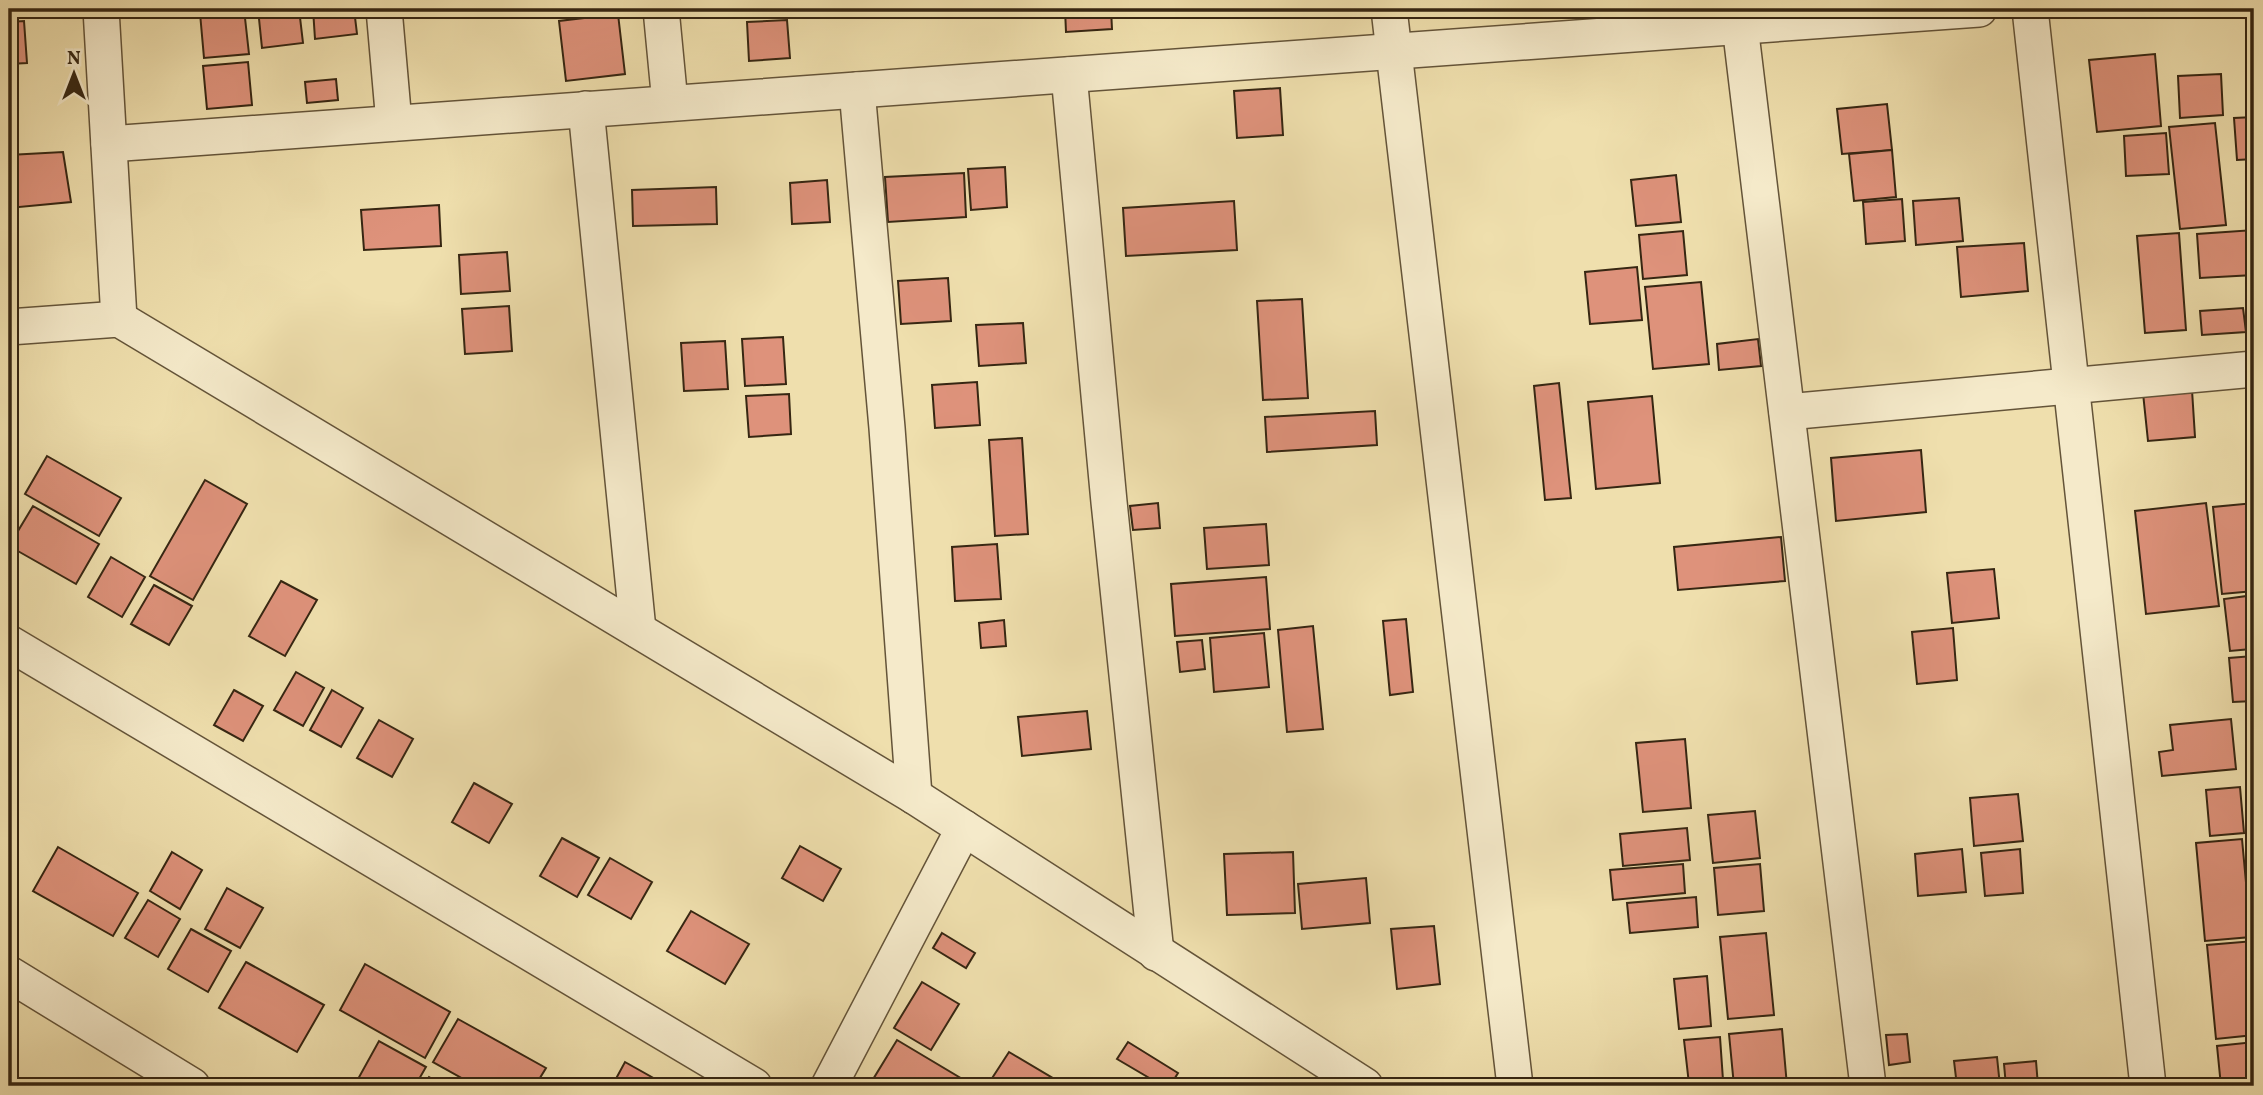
<svg xmlns="http://www.w3.org/2000/svg" width="2263" height="1095" font-family="Vollkorn,serif">
<style>
.building{fill:#de927b;stroke:#362612;stroke-width:2}
.lines{fill:none;stroke-linecap:round;stroke-linejoin:round}
.minor-casing{stroke:#645439;stroke-width:38}
.minor{stroke:#f5eaca;stroke-width:35}
</style>
<rect width="100%" height="100%" fill="#efdfad"/>
<filter id="stains"><feTurbulence type="fractalNoise" baseFrequency=".00286" numOctaves="4"/><feColorMatrix values="0 0 0 0 .2 0 0 0 0 .09 0 0 0 0 .02 0 0 0 .5 -.17"/></filter>
<radialGradient id="worn" r=".72"><stop offset=".6" stop-color="#630" stop-opacity="0"/><stop offset="1" stop-color="#630" stop-opacity=".3"/></radialGradient>
<g class="building">
<polygon points="244,9 249,54 204,58 200,13"/>
<polygon points="258,9 299,9 303,43 262,48"/>
<polygon points="313,9 354,9 357,34 315,39"/>
<polygon points="1065,9 1111,9 1112,29 1066,32"/>
<polygon points="618,14 625,74 566,81 559,21"/>
<polygon points="787,20 790,58 749,61 747,22"/>
<polygon points="24,21 27,63 9,64 9,22"/>
<polygon points="2155,54 2161,126 2097,132 2089,60"/>
<polygon points="248,62 252,105 207,109 203,66"/>
<polygon points="2221,74 2223,115 2180,118 2178,76"/>
<polygon points="336,79 338,100 307,103 305,82"/>
<polygon points="1280,88 1283,135 1237,138 1234,91"/>
<polygon points="1887,104 1892,150 1842,154 1837,109"/>
<polygon points="2254,117 2254,159 2237,160 2234,118"/>
<polygon points="2215,123 2226,225 2180,229 2169,127"/>
<polygon points="2166,133 2169,174 2126,176 2124,136"/>
<polygon points="1892,150 1896,197 1854,201 1849,154"/>
<polygon points="63,152 71,202 9,208 9,155"/>
<polygon points="1005,167 1007,207 971,210 968,169"/>
<polygon points="964,173 966,217 888,222 885,177"/>
<polygon points="1676,175 1681,222 1636,226 1631,180"/>
<polygon points="827,180 830,222 792,224 790,183"/>
<polygon points="716,187 717,224 633,226 632,190"/>
<polygon points="1959,198 1963,241 1916,245 1913,201"/>
<polygon points="1902,199 1905,241 1866,244 1863,202"/>
<polygon points="1234,201 1237,250 1126,256 1123,208"/>
<polygon points="439,205 441,246 364,250 361,210"/>
<polygon points="2254,230 2254,275 2200,278 2197,234"/>
<polygon points="1683,231 1687,275 1643,279 1639,235"/>
<polygon points="2179,233 2186,330 2145,333 2137,236"/>
<polygon points="2024,243 2028,291 1961,297 1957,247"/>
<polygon points="507,252 510,291 461,294 459,255"/>
<polygon points="1637,267 1642,320 1590,324 1585,272"/>
<polygon points="948,278 951,321 901,324 898,281"/>
<polygon points="1701,282 1709,364 1653,369 1645,287"/>
<polygon points="1302,299 1308,398 1263,400 1257,301"/>
<polygon points="509,306 512,351 465,354 462,309"/>
<polygon points="2243,308 2246,332 2202,335 2200,311"/>
<polygon points="1023,323 1026,363 979,366 976,325"/>
<polygon points="783,337 786,384 745,386 742,339"/>
<polygon points="1758,339 1761,366 1719,370 1717,344"/>
<polygon points="725,341 728,389 684,391 681,343"/>
<polygon points="977,382 980,425 935,428 932,385"/>
<polygon points="1559,383 1571,498 1545,500 1534,386"/>
<polygon points="2192,390 2195,437 2148,441 2143,393"/>
<polygon points="789,394 791,434 749,437 746,396"/>
<polygon points="1652,396 1660,483 1596,489 1588,402"/>
<polygon points="1375,411 1377,445 1267,452 1265,417"/>
<polygon points="1022,438 1028,534 995,536 989,440"/>
<polygon points="1921,450 1926,512 1836,521 1831,458"/>
<polygon points="47,456 121,498 99,536 25,494"/>
<polygon points="205,480 247,504 193,600 150,576"/>
<polygon points="1158,503 1160,528 1133,530 1130,506"/>
<polygon points="2206,503 2219,606 2146,614 2135,511"/>
<polygon points="2254,503 2254,591 2222,594 2213,507"/>
<polygon points="33,506 99,544 76,584 9,546"/>
<polygon points="1266,524 1269,565 1207,569 1204,528"/>
<polygon points="1781,537 1785,581 1678,590 1674,547"/>
<polygon points="997,544 1001,599 955,601 952,547"/>
<polygon points="111,557 145,577 122,617 88,597"/>
<polygon points="1994,569 1999,618 1952,623 1947,573"/>
<polygon points="1266,577 1270,629 1175,636 1171,584"/>
<polygon points="281,581 317,600 285,656 249,636"/>
<polygon points="154,585 192,606 169,645 131,624"/>
<polygon points="2247,596 2251,649 2230,651 2224,599"/>
<polygon points="1406,619 1413,692 1390,695 1383,621"/>
<polygon points="1004,620 1006,646 981,648 979,623"/>
<polygon points="1313,626 1323,729 1287,732 1278,630"/>
<polygon points="1953,628 1957,680 1917,684 1912,632"/>
<polygon points="1264,633 1269,687 1214,692 1210,638"/>
<polygon points="1202,640 1205,669 1180,672 1177,642"/>
<polygon points="2253,656 2254,701 2233,702 2229,658"/>
<polygon points="296,672 324,688 303,726 274,710"/>
<polygon points="234,690 263,706 243,741 214,725"/>
<polygon points="332,690 363,708 341,747 310,730"/>
<polygon points="1087,711 1091,749 1022,756 1018,717"/>
<polygon points="2231,719 2236,769 2162,776 2159,752 2173,750 2170,725"/>
<polygon points="379,720 413,739 392,777 357,758"/>
<polygon points="1685,739 1691,808 1643,812 1636,743"/>
<polygon points="474,783 512,804 489,843 452,822"/>
<polygon points="2240,787 2244,833 2210,836 2206,790"/>
<polygon points="2018,794 2023,841 1974,846 1970,798"/>
<polygon points="1755,811 1760,858 1713,863 1708,815"/>
<polygon points="1687,828 1690,860 1623,866 1620,834"/>
<polygon points="562,838 599,858 577,897 540,876"/>
<polygon points="2242,839 2251,937 2205,941 2196,843"/>
<polygon points="800,846 841,869 823,901 782,878"/>
<polygon points="2250,846 2254,846 2254,896"/>
<polygon points="58,847 138,893 113,936 33,891"/>
<polygon points="1962,849 1966,892 1918,896 1915,854"/>
<polygon points="2020,849 2023,893 1985,896 1981,853"/>
<polygon points="172,852 202,870 180,909 150,891"/>
<polygon points="1293,852 1295,913 1227,915 1224,854"/>
<polygon points="610,858 652,882 631,919 588,895"/>
<polygon points="1683,864 1685,893 1613,900 1610,870"/>
<polygon points="1760,864 1764,911 1718,915 1714,868"/>
<polygon points="1366,878 1370,923 1302,929 1298,884"/>
<polygon points="227,888 263,908 240,948 205,929"/>
<polygon points="1696,897 1698,927 1630,933 1627,903"/>
<polygon points="148,900 180,919 158,957 125,938"/>
<polygon points="691,911 749,944 725,984 667,951"/>
<polygon points="1434,926 1440,984 1397,989 1391,929"/>
<polygon points="191,929 231,951 208,992 168,969"/>
<polygon points="942,933 975,953 966,968 933,948"/>
<polygon points="1766,933 1774,1015 1728,1019 1720,937"/>
<polygon points="2254,941 2254,1035 2216,1039 2207,945"/>
<polygon points="246,962 324,1005 297,1052 219,1008"/>
<polygon points="365,964 450,1012 425,1058 340,1010"/>
<polygon points="1707,976 1711,1026 1679,1029 1674,979"/>
<polygon points="922,982 959,1004 931,1050 894,1028"/>
<polygon points="458,1019 546,1068 535,1086 476,1086 433,1062"/>
<polygon points="1782,1029 1787,1086 1734,1086 1729,1034"/>
<polygon points="1907,1034 1910,1062 1889,1065 1886,1035"/>
<polygon points="1720,1037 1723,1080 1689,1084 1684,1040"/>
<polygon points="897,1040 974,1086 881,1086 872,1081"/>
<polygon points="379,1041 426,1067 415,1086 371,1086 358,1079"/>
<polygon points="1128,1042 1178,1073 1170,1086 1163,1086 1117,1059"/>
<polygon points="2254,1042 2254,1086 2221,1086 2217,1046"/>
<polygon points="1009,1052 1056,1080 1053,1086 987,1086"/>
<polygon points="1997,1057 2000,1086 1957,1086 1954,1061"/>
<polygon points="2036,1061 2038,1086 2006,1086 2004,1064"/>
<polygon points="625,1062 664,1084 662,1086 612,1086"/>
<polygon points="429,1077 445,1086 424,1086"/>
<polygon points="551,1079 565,1086 547,1086"/>
</g>
<g class="lines">
<g class="minor-casing">
<g id="minor">
<polyline points="101,9 119,319"/>
<polyline points="384,9 394,123"/>
<polyline points="661,9 670,103"/>
<polyline points="1389,9 1515,1086"/>
<polyline points="1738,9 1868,1086"/>
<polyline points="2030,9 2148,1086"/>
<polyline points="1069,75 1109,502 1156,953"/>
<polyline points="857,90 887,428 914,796"/>
<polyline points="586,109 638,630"/>
<polyline points="109,144 1979,9"/>
<polyline points="9,327 119,319 914,796 1365,1086"/>
<polyline points="1787,412 2254,369"/>
<polyline points="9,643 754,1086"/>
<polyline points="9,974 192,1086"/>
<polyline points="829,1086 964,828"/>
</g>
</g>
<use href="#minor" class="minor"/>
</g>
<rect width="2263" height="1095" fill="none" stroke="#efdfad" stroke-width="35"/>
<rect x="10" y="10" width="2242" height="1074" fill="none" stroke="#362612" stroke-width="3.5"/>
<rect x="18" y="18" width="2228" height="1060" fill="none" stroke="#362612" stroke-width="2"/>
<g transform="translate(74 74)" stroke="#f5eaca" stroke-width="5" paint-order="stroke">
<path d="M0-5L12 26L0 18L-12 26Z" fill="#362612"/>
<text y="-10" font-size="19" font-weight="bold" text-anchor="middle" fill="#362612">N</text>
</g>
<rect width="100%" height="100%" filter="url(#stains)"/>
<rect width="100%" height="100%" fill="url(#worn)"/>
</svg>
